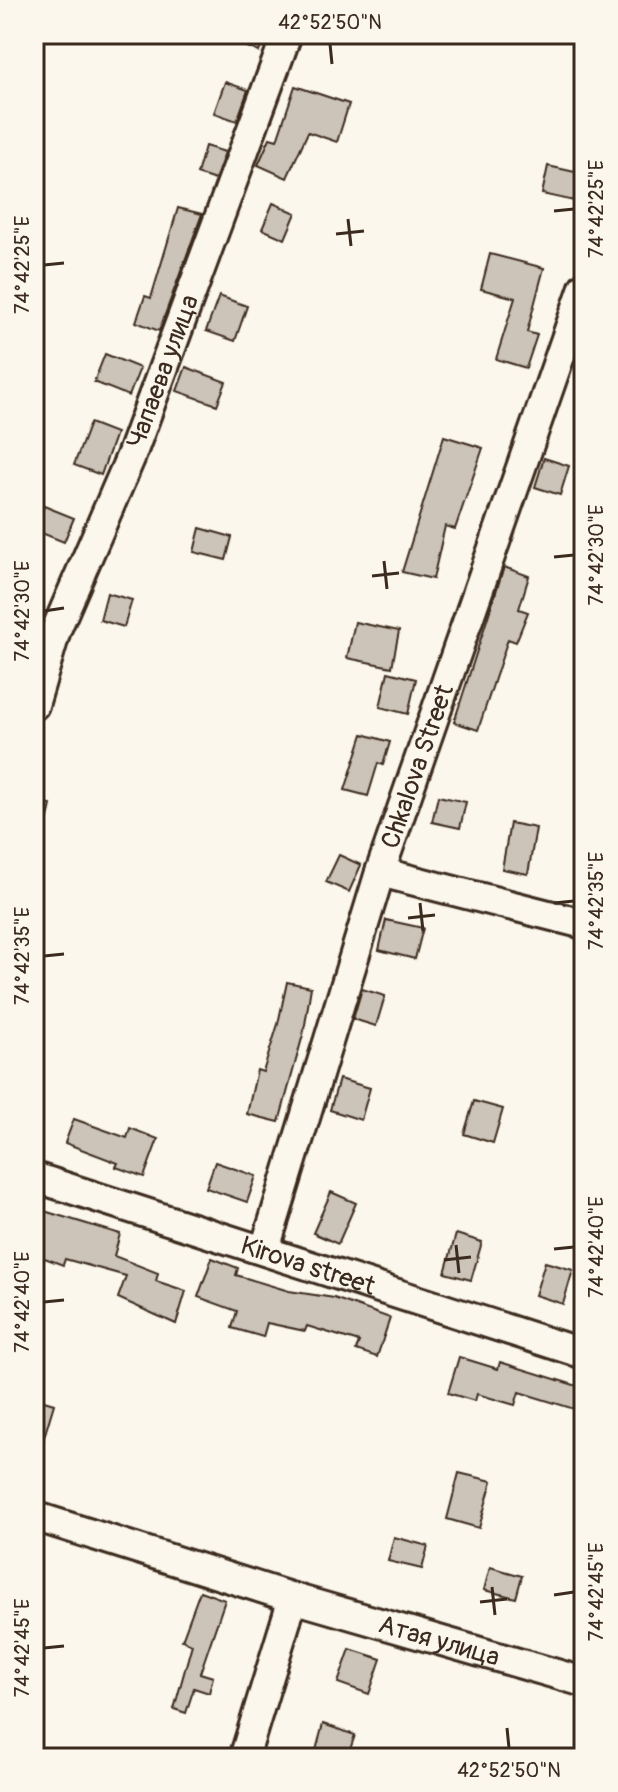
<svg xmlns="http://www.w3.org/2000/svg" width="618" height="1792" font-family="Pangolin,sans-serif">
<style>
.building{fill:#ccc4b9;stroke:#3b2a1e;stroke-width:2}
.lines{fill:none;stroke-linecap:round;stroke-linejoin:round}
.minor-casing{stroke:#3b2a1e;stroke-width:34}
.minor{stroke:#fbf7ec;stroke-width:28}
.ticks{fill:none;stroke:#3b2a1e;stroke-width:3}
.labels{text-anchor:middle;stroke-width:8;stroke-linejoin:round;paint-order:stroke}
.street-label{font-size:26px;fill:#3b2a1e;stroke:#fbf7ec}
.neatline{fill:none;stroke:#3b2a1e;stroke-width:3}
.ticks-label{font-size:20px;text-anchor:middle;fill:#3b2a1e}
</style>
<rect width="100%" height="100%" fill="#fbf7ec"/>
<filter id="ink" filterUnits="userSpaceOnUse"><feTurbulence type="fractalNoise" baseFrequency=".0125" numOctaves="2"/><feDisplacementMap in="SourceGraphic" scale="16" xChannelSelector="R" yChannelSelector="G"/><feConvolveMatrix kernelMatrix="1 2 1 2 8 2 1 2 1" color-interpolation-filters="sRGB"/></filter>
<g filter="url(#ink)">
<g class="building">
<polygon points="217,34 267,34 259,52"/>
<polygon points="225,82 248,90 237,121 214,113"/>
<polygon points="295,86 349,104 337,142 308,132 287,178 258,165 270,138 277,140"/>
<polygon points="205,146 225,152 215,180 197,174"/>
<polygon points="548,166 584,174 579,202 542,194"/>
<polygon points="273,203 296,213 285,239 262,229"/>
<polygon points="178,208 202,214 159,331 136,322 145,296 151,298"/>
<polygon points="490,254 544,268 527,332 537,335 526,368 496,359 515,298 481,289"/>
<polygon points="219,296 247,306 235,341 206,331"/>
<polygon points="105,354 140,368 129,396 94,382"/>
<polygon points="186,367 226,382 217,405 177,391"/>
<polygon points="90,423 116,433 101,475 74,465"/>
<polygon points="444,436 483,448 455,529 445,526 433,579 402,572"/>
<polygon points="544,458 569,466 560,495 535,487"/>
<polygon points="44,506 74,518 64,542 34,530"/>
<polygon points="200,528 232,537 226,560 194,552"/>
<polygon points="504,567 529,576 519,609 528,612 516,642 508,639 478,730 454,722"/>
<polygon points="107,593 132,600 124,627 100,620"/>
<polygon points="355,622 399,631 392,667 347,658"/>
<polygon points="388,672 416,679 408,714 380,707"/>
<polygon points="363,734 390,742 383,765 378,763 368,796 345,790"/>
<polygon points="438,796 466,802 460,828 432,822"/>
<polygon points="34,802 51,805 41,850 34,849"/>
<polygon points="510,823 536,828 528,874 502,869"/>
<polygon points="339,855 361,865 349,892 326,882"/>
<polygon points="386,920 423,928 415,959 379,950"/>
<polygon points="287,982 311,987 304,1031 279,1122 247,1114 257,1070 263,1072 278,1024"/>
<polygon points="362,989 385,996 376,1026 353,1019"/>
<polygon points="339,1079 370,1088 361,1120 330,1110"/>
<polygon points="474,1101 503,1109 493,1143 464,1134"/>
<polygon points="74,1119 127,1138 130,1128 158,1139 144,1177 116,1167 118,1163 65,1143"/>
<polygon points="215,1162 256,1176 247,1202 206,1188"/>
<polygon points="331,1192 356,1203 338,1244 313,1233"/>
<polygon points="44,1211 120,1234 114,1256 158,1273 156,1281 186,1291 176,1324 118,1298 126,1276 65,1259 63,1265 34,1254 34,1240"/>
<polygon points="456,1234 482,1242 471,1280 445,1273"/>
<polygon points="212,1258 238,1268 236,1275 289,1291 334,1298 390,1318 377,1357 356,1350 359,1342 307,1326 305,1331 267,1323 263,1337 232,1328 237,1311 198,1297"/>
<polygon points="545,1262 573,1270 563,1304 535,1295"/>
<polygon points="459,1357 498,1369 500,1362 584,1388 584,1412 519,1392 515,1405 477,1394 475,1401 448,1393"/>
<polygon points="34,1398 54,1404 38,1457 34,1456"/>
<polygon points="459,1473 492,1481 479,1528 447,1519"/>
<polygon points="394,1537 428,1546 422,1569 388,1561"/>
<polygon points="490,1567 522,1576 516,1598 484,1590"/>
<polygon points="200,1591 225,1600 200,1673 213,1677 209,1693 194,1688 186,1713 174,1709 192,1644 182,1640"/>
<polygon points="350,1649 381,1659 369,1694 338,1683"/>
<polygon points="323,1724 355,1735 347,1758 314,1758"/>
</g>
<g class="lines">
<g class="minor-casing">
<g id="minor">
<path id="s1" d="M34 705 56 630 131 456 287 34"/>
<polyline points="380,872 584,924"/>
<path id="s2" d="M34 1177 584 1354"/>
<path id="s3" d="M265 1249 380 872 584 287"/>
<path id="s4" d="M34 1516 293 1598 584 1682"/>
<polyline points="244,1758 293,1598"/>
</g>
</g>
<use href="#minor" class="minor"/>
</g>
</g>
<path class="ticks" d="M330 44 332 64M554 211 574 209M348 219 351 246M336 234 364 231M44 265 64 263M554 557 574 555M384 561 387 589M372 576 399 573M44 611 64 608M420 903 423 931M554 903 574 901M408 918 435 915M44 956 64 954M456 1245 459 1273M554 1249 574 1247M444 1260 471 1257M44 1302 64 1300M492 1587 495 1615M554 1595 574 1592M480 1602 507 1599M44 1648 64 1646M507 1728 509 1748"/>
<g class="labels">
<g class="street-label">
<text dy="9" stroke="none"><textPath href="#s1" startOffset="358">Чапаева улица</textPath></text>
<text dy="9" stroke="none"><textPath href="#s3" startOffset="506">Chkalova Street</textPath></text>
<text dy="9" stroke="none"><textPath href="#s2" startOffset="288">Kirova street</textPath></text>
<text dy="9" stroke="none"><textPath href="#s4" startOffset="424">Атая улица</textPath></text>
</g>
</g>
<rect width="618" height="1792" fill="none" stroke="#fbf7ec" stroke-width="88"/>
<rect x="44" y="44" width="530" height="1704" class="neatline"/>
<g class="ticks-label">
<text x="330" y="29">42°52'50"N</text>
<text transform="translate(596 209) rotate(-90)" y="7">74°42'25"E</text>
<text transform="translate(22 265) rotate(-90)" y="7">74°42'25"E</text>
<text transform="translate(596 555) rotate(-90)" y="7">74°42'30"E</text>
<text transform="translate(22 611) rotate(-90)" y="7">74°42'30"E</text>
<text transform="translate(596 901) rotate(-90)" y="7">74°42'35"E</text>
<text transform="translate(22 956) rotate(-90)" y="7">74°42'35"E</text>
<text transform="translate(596 1247) rotate(-90)" y="7">74°42'40"E</text>
<text transform="translate(22 1302) rotate(-90)" y="7">74°42'40"E</text>
<text transform="translate(596 1592) rotate(-90)" y="7">74°42'45"E</text>
<text transform="translate(22 1648) rotate(-90)" y="7">74°42'45"E</text>
<text x="509" y="1777">42°52'50"N</text>
</g>
</svg>
